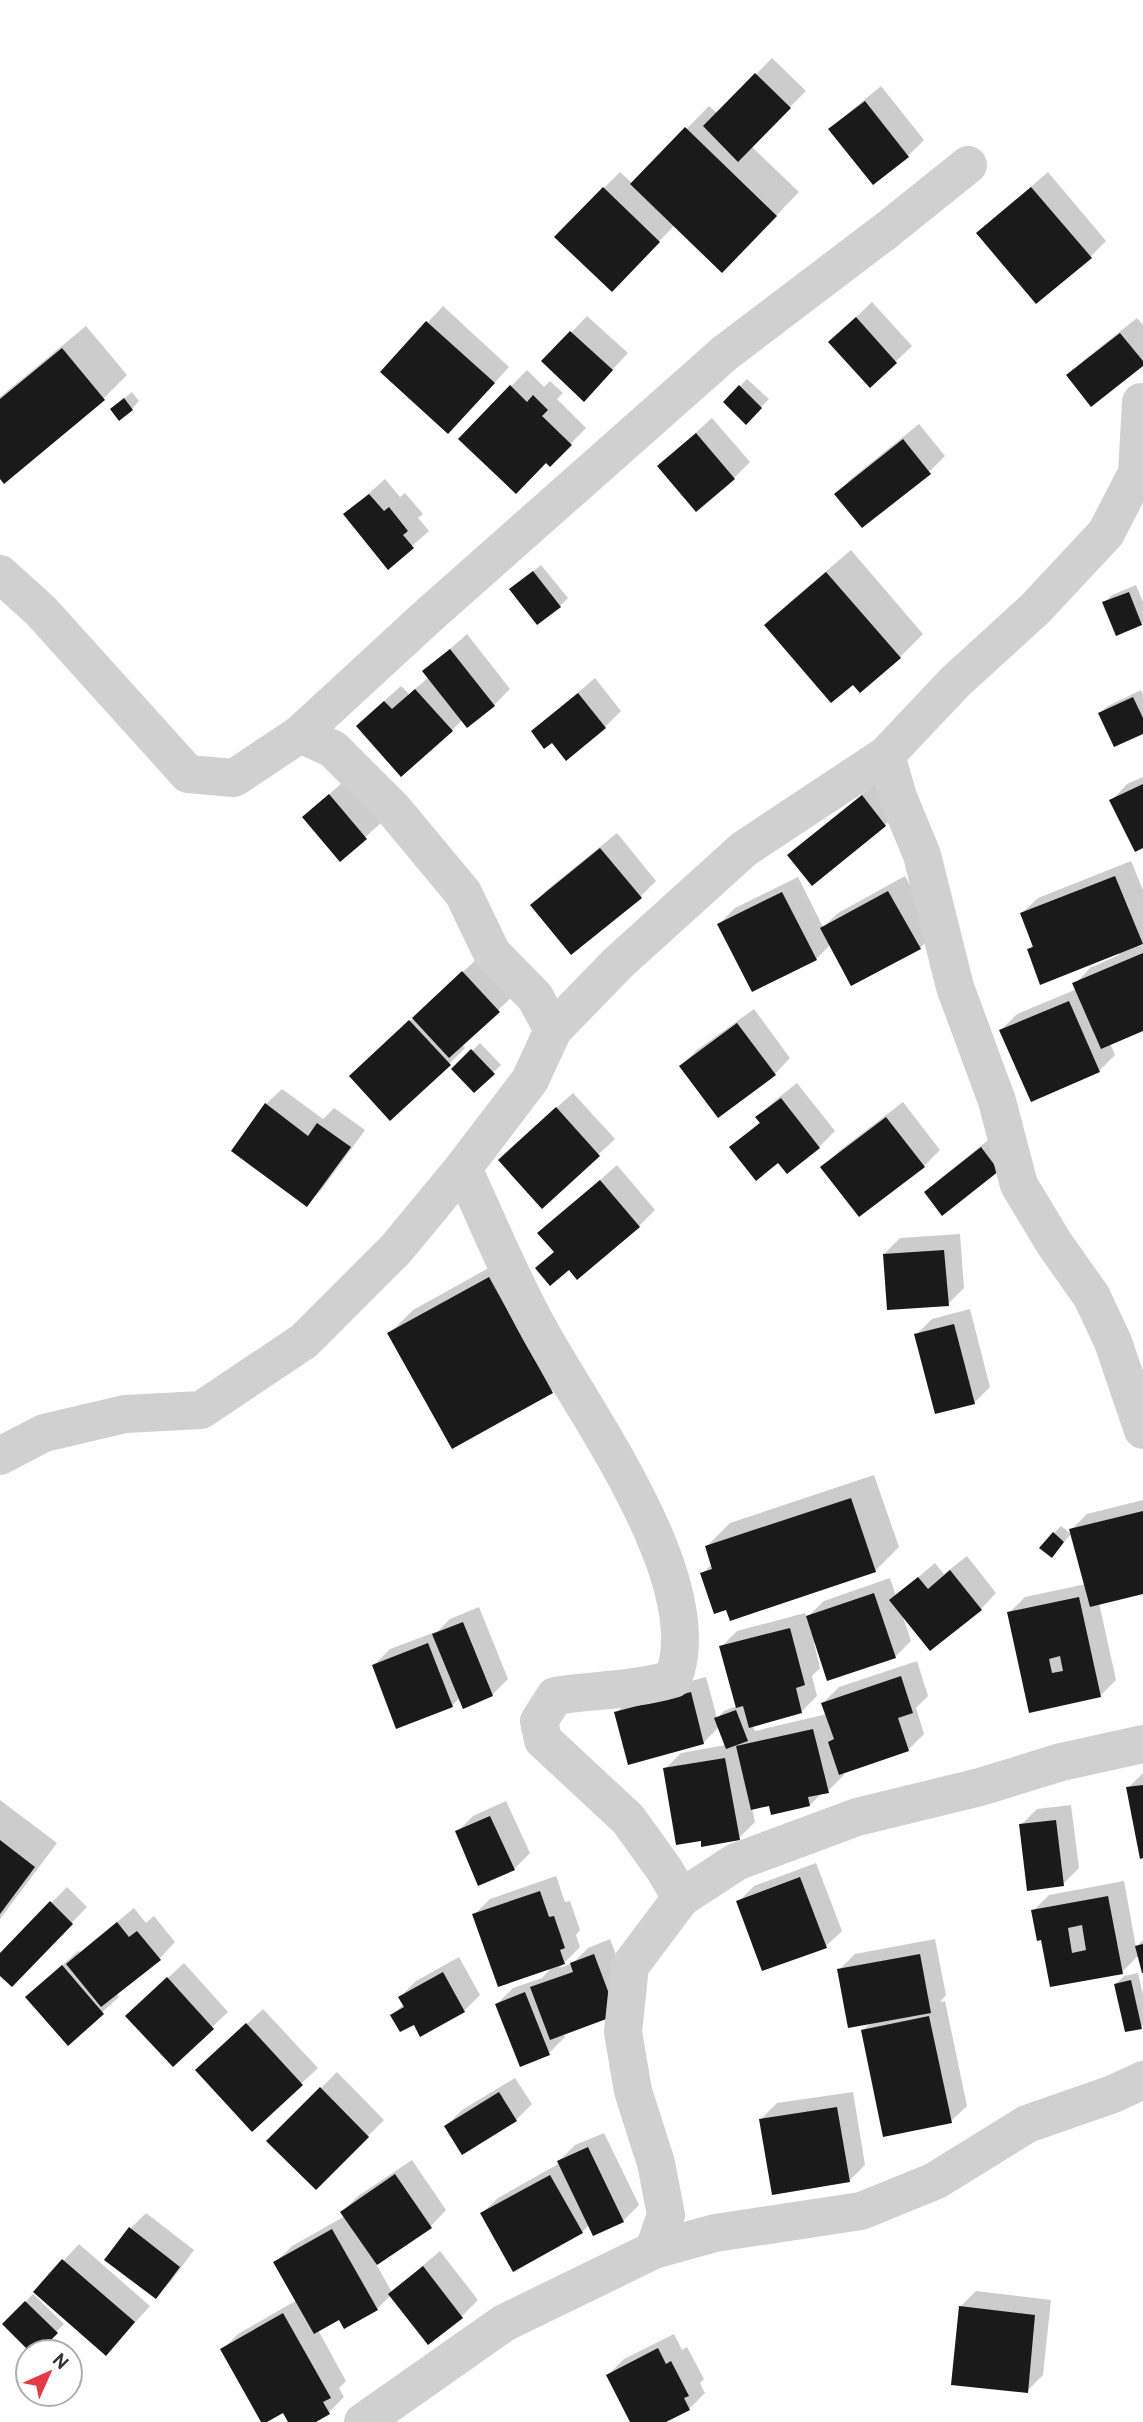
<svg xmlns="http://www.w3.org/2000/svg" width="1143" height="2422" font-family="Overpass,sans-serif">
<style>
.shadow{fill:#0003}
.building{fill:#1a1a1a;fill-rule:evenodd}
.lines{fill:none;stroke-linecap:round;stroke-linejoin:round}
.street{stroke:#d0d0d0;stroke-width:38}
</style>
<rect width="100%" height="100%" fill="#fff"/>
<g class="shadow">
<polygon points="772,58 806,91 751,146 799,192 745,248 675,225 612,290 556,236 620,172 633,184 709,106 718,114"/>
<polygon points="881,86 924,140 908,156 831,129 847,114"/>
<polygon points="1048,172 1106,241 1090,257 978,233"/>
<polygon points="872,302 912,346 871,385 846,327"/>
<polygon points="443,306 509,367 464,416 382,372"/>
<polygon points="587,316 628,353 599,384 544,361"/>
<polygon points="1137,318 1143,325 1143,364 1068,376 1084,360"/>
<polygon points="86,326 127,375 104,398 5,481 0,476 0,397"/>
<polygon points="527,370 544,387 550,381 563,393 557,399 586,428 550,465 547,461 460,439"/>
<polygon points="747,379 769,399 746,423 725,402"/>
<polygon points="132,392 139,401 132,409 120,402"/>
<polygon points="712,418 750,462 734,478 659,466"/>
<polygon points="919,424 945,456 929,472 836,494 852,478"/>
<polygon points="385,479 400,497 405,493 423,514 418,518 429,531 388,567 345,515"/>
<polygon points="851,550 923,634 900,657 853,682 767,625 790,602"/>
<polygon points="541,565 568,598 560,606 519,582"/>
<polygon points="1136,585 1143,602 1143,622 1141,624 1104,603 1112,595"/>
<polygon points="467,634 510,689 494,705 468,725 463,719 452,730 374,710 401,686 409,694 429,677 425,671"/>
<polygon points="595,678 621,711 605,727 552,741 533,731"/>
<polygon points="1141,690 1143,695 1143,732 1100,713 1108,706"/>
<polygon points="1143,777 1143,846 1112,800 1127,784"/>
<polygon points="345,780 382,822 341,859 304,817"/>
<polygon points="878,781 901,809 885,825 813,884 790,856 806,840"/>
<polygon points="617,833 656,881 640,897 532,905 548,889"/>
<polygon points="1131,861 1143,890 1143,942 1138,947 1143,945 1143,1029 1110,1043 1115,1055 1099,1071 1001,1030 1017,1014 1077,989 1075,984 1090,968 1119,955 1118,952 1029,950 1034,944 1022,913 1038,898"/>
<polygon points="905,876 936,932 920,948 831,944 816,959 719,924 735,908 798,877 823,927 838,913"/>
<polygon points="479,957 514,995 462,1044 465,1048 449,1064 367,1061"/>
<polygon points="754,1009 790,1058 775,1074 681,1066 697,1050"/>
<polygon points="480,1043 501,1065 474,1091 454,1069"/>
<polygon points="797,1083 835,1131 819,1147 778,1161 732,1147 761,1121 758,1117 773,1102"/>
<polygon points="282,1089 323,1119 334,1108 365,1130 322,1189 307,1205 266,1104"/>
<polygon points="573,1093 615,1139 542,1207 516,1144"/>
<polygon points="903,1102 940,1150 924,1166 823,1167 839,1151"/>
<polygon points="997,1133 998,1170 926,1192 942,1177"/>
<polygon points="617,1165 655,1210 639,1226 569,1267 538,1268 555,1251 540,1233"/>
<polygon points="960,1234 964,1288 948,1304 884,1254 900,1238"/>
<polygon points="512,1255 576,1368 552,1391 453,1446 389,1334 413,1310"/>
<polygon points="970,1309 990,1387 974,1403 916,1335 932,1319"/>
<polygon points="874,1475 899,1547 875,1571 702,1574 712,1564 707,1546 730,1523"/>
<polygon points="1143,1500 1143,1592 1099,1603 1116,1680 1100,1696 1030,1711 1009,1613 1025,1597 1086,1584 1071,1530 1087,1514"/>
<polygon points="1061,1526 1071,1534 1059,1548 1054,1533"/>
<polygon points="967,1556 996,1593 981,1609 902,1614 911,1641 895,1657 814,1643 820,1668 812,1676 817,1696 801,1712 752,1725 755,1731 827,1714 823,1703 839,1687 917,1661 928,1696 916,1708 924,1734 908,1750 843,1771 844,1775 828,1791 822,1793 810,1805 770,1804 752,1808 755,1822 739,1838 665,1769 681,1753 726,1745 719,1727 704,1742 616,1713 632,1697 706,1677 717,1718 724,1711 737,1706 721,1647 737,1631 805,1613 807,1617 824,1601 890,1578 896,1596 935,1563 944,1574"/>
<polygon points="479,1607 508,1679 492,1695 460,1697 452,1706 374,1665 390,1649 438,1631 450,1619"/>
<polygon points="1143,1773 1143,1856 1128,1788"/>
<polygon points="0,1800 57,1843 0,1919"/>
<polygon points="506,1801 530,1853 514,1869 457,1832 473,1816"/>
<polygon points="1071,1805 1079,1868 1063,1884 1021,1825 1037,1809"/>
<polygon points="816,1863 842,1931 826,1946 738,1902 754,1886"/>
<polygon points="556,1876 565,1902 570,1901 580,1930 576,1935 580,1947 559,1968 573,1963 588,1948 610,1939 632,1997 563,2033 565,2037 549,2053 497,2004 513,1988 542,1978 553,1966 474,1915 490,1899"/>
<polygon points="1124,1881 1136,1947 1143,1940 1143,1969 1139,1955 1122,1972 1052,1985 1043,1938 1033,1911 1049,1895"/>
<polygon points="67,1887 87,1907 12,1985 0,1973 0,1955"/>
<polygon points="134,1908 146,1923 154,1916 175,1942 160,1958 116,1993 119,1997 68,2043 27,1997 78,1951 80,1952"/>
<polygon points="935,1939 946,1995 940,2002 945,2001 967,2106 951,2121 863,2030 872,2022 839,1970 855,1954"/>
<polygon points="459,1957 480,1995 464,2011 414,2023 392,2015 404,2004 400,1997 416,1981"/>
<polygon points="184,1963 228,2012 173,2064 144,2000"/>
<polygon points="1138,1973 1143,1995 1143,2025 1141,2027 1116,1984 1124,1976"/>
<polygon points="263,2009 318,2068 252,2129 214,2054"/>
<polygon points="337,2072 384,2120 316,2188 269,2141"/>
<polygon points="515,2078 532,2104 516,2120 446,2126 462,2110"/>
<polygon points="853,2092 865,2165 849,2181 761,2119 777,2103"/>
<polygon points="604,2133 639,2205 623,2221 589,2225 582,2232 482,2213 498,2198 560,2163 559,2161 575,2145"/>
<polygon points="412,2160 446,2210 431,2226 376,2264 392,2292 440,2251 478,2300 462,2316 428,2343 391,2295 377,2309 340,2318 318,2330 346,2381 339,2388 344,2397 328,2413 312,2422 290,2422 283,2411 263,2422 222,2350 238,2334 297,2300 276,2262 292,2246 345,2216 342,2212 358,2196"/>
<polygon points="146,2213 194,2250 172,2280 156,2296 130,2229"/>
<polygon points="79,2244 150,2306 121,2338 35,2292"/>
<polygon points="976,2291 1051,2300 1043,2375 1027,2391 960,2307"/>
<polygon points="33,2294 64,2324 36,2352 33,2352 4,2324"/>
<polygon points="674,2334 682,2350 687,2347 704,2379 700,2383 705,2393 689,2409 662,2422 632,2422 608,2375 624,2359"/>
</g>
<g class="building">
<polygon points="755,73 791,108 738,162 703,126"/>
<polygon points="865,101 909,157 873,185 828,129"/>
<polygon points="685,127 777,216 722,273 630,184"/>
<polygon points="603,187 660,242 612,292 554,237"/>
<polygon points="1031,187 1092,258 1036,304 976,233"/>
<polygon points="856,317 897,363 870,388 828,342"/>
<polygon points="426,321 495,383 448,434 380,372"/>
<polygon points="570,331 613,370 584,402 541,361"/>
<polygon points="1120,333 1143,361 1143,366 1091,407 1066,375"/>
<polygon points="62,348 105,400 4,484 0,479 0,399"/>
<polygon points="510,385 527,402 533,395 548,410 542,416 572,445 550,467 546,463 516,494 458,439"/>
<polygon points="739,385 762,408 746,425 723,402"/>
<polygon points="124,398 133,410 119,421 110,409"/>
<polygon points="696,433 735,479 696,512 657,466"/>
<polygon points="903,439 931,474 862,528 834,494"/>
<polygon points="369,494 384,511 389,507 408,531 403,535 414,548 388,570 343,514"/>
<polygon points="533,571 561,607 537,625 509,589"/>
<polygon points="826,572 901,658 860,693 853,685 831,703 764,625"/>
<polygon points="1129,592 1142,625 1116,636 1102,602"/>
<polygon points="450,649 495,706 467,728 422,671"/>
<polygon points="415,689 453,731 401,777 356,726 384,701 392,709"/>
<polygon points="578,693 606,728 566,761 552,743 544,749 531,731"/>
<polygon points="1133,697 1143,718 1143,734 1114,747 1098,713"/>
<polygon points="1143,784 1143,848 1135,852 1109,800"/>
<polygon points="329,794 367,839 340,862 302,817"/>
<polygon points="862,795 886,826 812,886 787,855"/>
<polygon points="600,848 642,898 571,955 530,905"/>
<polygon points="1115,876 1143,944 1040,985 1027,949 1033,947 1020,913"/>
<polygon points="888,891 921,949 851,986 820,928"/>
<polygon points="782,892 817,960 752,992 717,924"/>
<polygon points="1143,953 1143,1031 1101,1049 1072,983"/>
<polygon points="462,971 500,1012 449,1058 412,1018"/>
<polygon points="1069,1001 1100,1072 1031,1102 999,1030"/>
<polygon points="409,1020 451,1065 390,1121 349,1076"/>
<polygon points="737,1023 776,1075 718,1118 679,1066"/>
<polygon points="471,1049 495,1074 474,1093 451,1069"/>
<polygon points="781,1098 820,1148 787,1174 778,1163 756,1181 729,1147 760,1123 755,1117"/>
<polygon points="265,1103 308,1136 317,1123 351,1147 307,1207 231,1151"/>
<polygon points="556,1107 600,1156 542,1209 498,1160"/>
<polygon points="886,1117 925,1167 859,1217 820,1167"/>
<polygon points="981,1147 999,1171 942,1216 924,1192"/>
<polygon points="600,1180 640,1227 577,1280 569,1270 550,1286 535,1268 554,1252 537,1233"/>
<polygon points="944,1250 949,1306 887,1310 883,1254"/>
<polygon points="489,1277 553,1393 452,1449 387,1333"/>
<polygon points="954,1324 975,1404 935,1414 914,1334"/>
<polygon points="851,1498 876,1572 730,1621 726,1610 714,1614 700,1573 712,1569 705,1546"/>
<polygon points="1143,1511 1143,1594 1090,1607 1069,1529"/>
<polygon points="1053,1532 1064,1542 1052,1558 1039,1548"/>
<polygon points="950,1570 982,1610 930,1651 889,1600 918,1577 928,1589"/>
<polygon points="874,1593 896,1658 827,1681 806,1616"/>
<path d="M1079 1597 1101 1697 1029 1713 1007 1612ZM1060 1656 1063 1671 1052 1673 1049 1659Z"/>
<polygon points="463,1622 493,1696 463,1709 432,1634"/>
<polygon points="790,1628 805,1685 796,1688 802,1713 749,1728 743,1706 736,1708 719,1646"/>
<polygon points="428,1643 453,1707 396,1729 372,1665"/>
<polygon points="901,1676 913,1713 898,1718 909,1751 839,1775 828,1742 834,1739 821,1703"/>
<polygon points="691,1692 704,1744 628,1765 614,1712"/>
<polygon points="736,1710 748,1741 726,1749 714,1718"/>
<polygon points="813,1729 829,1793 808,1797 810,1806 771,1815 769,1806 751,1810 736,1746"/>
<polygon points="725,1758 740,1840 701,1847 701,1841 676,1845 663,1768"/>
<polygon points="1143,1785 1143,1858 1140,1859 1126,1787"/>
<polygon points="490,1816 515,1870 478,1886 455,1831"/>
<polygon points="1056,1820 1064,1886 1027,1891 1019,1824"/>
<polygon points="0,1840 35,1867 0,1914"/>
<polygon points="800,1877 827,1948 762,1971 736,1901"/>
<polygon points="540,1891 549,1917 554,1916 565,1948 560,1950 565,1964 498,1987 472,1914"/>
<path d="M1108 1896 1123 1974 1050 1987 1041 1940 1037 1941 1031 1910ZM1082 1925 1086 1950 1072 1953 1068 1928Z"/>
<polygon points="50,1901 73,1924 12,1987 0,1976 0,1953"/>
<polygon points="117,1922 129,1937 137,1931 161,1960 101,2007 66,1964"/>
<polygon points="1143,1944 1143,1973 1142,1973 1135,1946"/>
<polygon points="594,1954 617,2015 550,2040 530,1987 573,1972 570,1963"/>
<polygon points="920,1954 931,2013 848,2028 837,1969"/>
<polygon points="62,1965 104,2014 68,2046 25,1997"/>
<polygon points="443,1972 465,2012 420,2037 414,2025 400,2032 390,2015 404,2007 398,1997"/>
<polygon points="167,1977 214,2029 173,2067 125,2016"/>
<polygon points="1131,1980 1142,2029 1125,2032 1114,1984"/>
<polygon points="525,1992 550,2055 520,2067 495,2004"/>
<polygon points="929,2016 952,2123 883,2137 861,2030"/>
<polygon points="246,2023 303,2085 252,2132 195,2070"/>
<polygon points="320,2087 369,2137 316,2190 266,2141"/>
<polygon points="499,2092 517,2121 462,2155 444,2126"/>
<polygon points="837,2107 850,2182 772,2195 759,2119"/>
<polygon points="588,2147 624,2222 593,2236 557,2161"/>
<polygon points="395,2174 432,2228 377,2265 340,2212"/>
<polygon points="550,2175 583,2233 513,2272 480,2213"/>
<polygon points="129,2227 180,2267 156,2299 104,2260"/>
<polygon points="332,2229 378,2310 344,2329 339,2320 314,2334 273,2262"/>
<polygon points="62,2259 135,2322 106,2356 33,2292"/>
<polygon points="423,2266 463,2318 428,2345 388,2294"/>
<polygon points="25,2301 58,2333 39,2352 30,2352 2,2324"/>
<polygon points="959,2306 1035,2315 1028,2393 951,2385"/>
<polygon points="283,2313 331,2398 323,2402 330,2414 316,2422 288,2422 283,2413 267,2422 261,2422 220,2349"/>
<polygon points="658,2348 666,2364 671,2361 689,2396 684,2398 690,2410 666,2422 630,2422 606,2375"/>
</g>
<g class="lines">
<g class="street">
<polyline points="0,574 41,611 188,774 234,778 300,734 333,749 394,810 463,893 492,953 535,997 553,1030 530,1080 463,1168 396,1249 304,1341 201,1410 125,1414 44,1433 0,1456"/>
<polyline points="300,734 428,616 725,353 887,230 968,165"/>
<polyline points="886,755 898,797 922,855 955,987 997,1101 1019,1185 1054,1243 1092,1297 1113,1342 1143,1430"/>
<polyline points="553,1030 618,963 744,849 886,755 955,682 1035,609 1106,533 1137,473 1141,402"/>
<path d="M463 1168C488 1223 511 1279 540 1331 586 1415 711 1583 673 1679 635 1690 595 1690 555 1696L539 1721 543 1740 628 1819 664 1869 681 1898"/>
<polyline points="654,2250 666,2215 656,2163 633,2091 623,2032 630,1966 681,1898 736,1862 857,1817 980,1787 1061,1762 1143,1744"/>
<polyline points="363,2422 504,2323 654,2250 715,2233 861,2211 935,2181 1027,2124 1113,2094 1143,2080"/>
</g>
</g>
<g transform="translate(49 2373) rotate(45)"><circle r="33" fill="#ffffff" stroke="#adadad" stroke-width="2"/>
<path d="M0-5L12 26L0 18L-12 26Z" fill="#e63946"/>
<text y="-10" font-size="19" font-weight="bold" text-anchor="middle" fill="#333333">N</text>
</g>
</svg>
